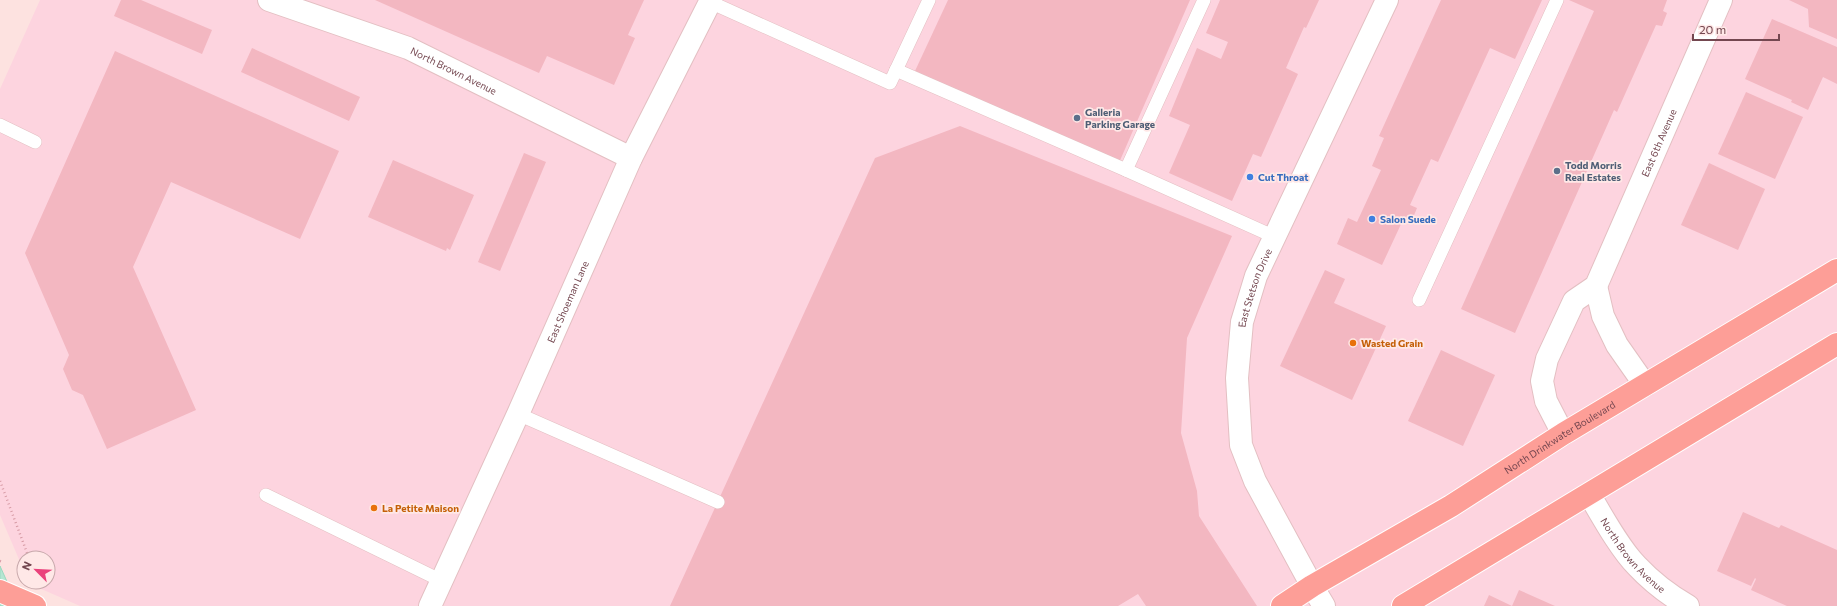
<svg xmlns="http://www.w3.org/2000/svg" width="1837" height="606" font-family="Commissioner,sans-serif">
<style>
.commercial{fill:#fdd4df}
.water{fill:#b5e6d2;stroke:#9bd8bf}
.building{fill:#f3b7c1}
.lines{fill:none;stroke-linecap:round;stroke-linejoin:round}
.lane-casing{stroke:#e3bfc2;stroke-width:14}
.street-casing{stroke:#e3bfc2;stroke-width:24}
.primary-casing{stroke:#fff;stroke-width:24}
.path{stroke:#d79ba5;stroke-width:2.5;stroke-dasharray:1 3;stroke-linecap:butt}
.lane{stroke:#fff;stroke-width:13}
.street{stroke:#fff;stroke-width:22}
.primary{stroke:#fd9e97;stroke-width:22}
.service-dot{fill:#5c6f8a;stroke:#ffe8e7;stroke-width:1.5}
.shop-dot{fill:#3f7fe0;stroke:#ffe8e7;stroke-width:1.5}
.food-dot{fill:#e8710a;stroke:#ffe8e7;stroke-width:1.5}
.labels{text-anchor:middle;stroke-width:3.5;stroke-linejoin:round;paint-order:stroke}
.street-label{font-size:10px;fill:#744750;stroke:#ffe8e7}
.service-label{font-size:10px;font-weight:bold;fill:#4e5e75;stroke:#ffe8e7;text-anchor:start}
.shop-label{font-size:10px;font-weight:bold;fill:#366cbe;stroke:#ffe8e7;text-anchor:start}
.food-label{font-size:10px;font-weight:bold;fill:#c56008;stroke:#ffe8e7;text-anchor:start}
</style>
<rect width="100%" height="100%" fill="#fde2e0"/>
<polygon class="commercial" points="40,0 1837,0 1837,606 80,606 30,584 29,582 48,582 48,558 24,558 24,571 0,515 0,89"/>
<polygon class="water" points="0,566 18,606 0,606"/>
<g class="building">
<polygon points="121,0 141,0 212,30 202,54 114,16"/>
<polygon points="375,0 644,0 628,35 635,38 614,85 547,56 539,73"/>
<polygon points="948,0 1190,0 1118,165 915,71"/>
<polygon points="1220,0 1319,0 1306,28 1304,27 1286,68 1298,74 1261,157 1253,154 1232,201 1169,173 1190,125 1169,116 1197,48 1221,59 1228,42 1206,33"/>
<polygon points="1441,0 1542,0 1515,59 1490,48 1438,162 1431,159 1410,205 1417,208 1410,225 1402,222 1382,265 1337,244 1348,218 1357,222 1381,170 1372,166 1384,138 1379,136"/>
<polygon points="1569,0 1667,0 1663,11 1667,13 1662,26 1656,25 1617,112 1614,110 1515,333 1461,309 1594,11"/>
<polygon points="1789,0 1837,0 1837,39 1809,27 1808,9"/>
<polygon points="1772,19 1837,47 1837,84 1823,77 1808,110 1791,102 1792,100 1745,79"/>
<polygon points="252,48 360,97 349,121 241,72"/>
<polygon points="115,51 339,151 300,239 171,182 133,267 196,410 107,449 83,395 72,390 63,369 69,355 25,253"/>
<polygon points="1746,92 1803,117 1775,179 1718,154"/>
<polygon points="960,126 1232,236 1187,338 1181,433 1197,491 1199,516 1257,606 1146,606 1138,594 1118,606 670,606 875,158"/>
<polygon points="524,153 546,162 500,271 478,262"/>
<polygon points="393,160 474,195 450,250 447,248 446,251 368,217"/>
<polygon points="1709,163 1765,189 1738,250 1681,225"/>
<polygon points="1325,270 1345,279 1334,303 1386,326 1352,400 1280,366"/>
<polygon points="1441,350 1495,375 1463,446 1408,421"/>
<polygon points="1743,512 1779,528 1781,525 1837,550 1837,606 1787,606 1751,590 1756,579 1755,578 1751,586 1717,571"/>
<polygon points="1519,590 1555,606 1484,606 1489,595 1512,606"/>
</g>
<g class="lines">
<g class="lane-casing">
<g id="lane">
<polyline points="1204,0 1126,170 1275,237"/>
<polyline points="710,2 890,83 929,0"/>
<polyline points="896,70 1126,170"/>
<polyline points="0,125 35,142"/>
<polyline points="1419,300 1557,0"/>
<polyline points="518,414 718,502"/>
<polyline points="266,495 442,581"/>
</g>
</g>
<g class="street-casing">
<g id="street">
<path id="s1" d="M269 0 408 48 631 158"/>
<polyline points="1596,286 1603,316 1617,345 1645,385"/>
<path id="s2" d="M1563 434 1546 401 1542 381 1547 359 1574 301 1596 286 1721 0"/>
<path id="s3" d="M1589 494C1602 516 1620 549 1637 566 1652 582 1669 595 1688 606"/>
<path id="s4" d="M430 606 518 414 631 158 711 0"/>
<path id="s5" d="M1324 606 1312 586 1255 481 1241 445 1237 378 1242 322 1256 276 1387 0"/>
</g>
</g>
<g class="primary-casing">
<g id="primary">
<polyline points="0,591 35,606"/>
<path id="s6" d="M1282 606 1312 586 1451 506 1563 434 1837 270"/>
<polyline points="1403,606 1837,344"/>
</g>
</g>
<g class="path">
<polyline points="0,481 29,558"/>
<polyline points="0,561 3,562"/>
</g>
<use href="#lane" class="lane"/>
<use href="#street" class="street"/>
<use href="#primary" class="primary"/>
</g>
<g class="service-dot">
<circle cx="1077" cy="118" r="4"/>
<circle cx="1557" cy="171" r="4"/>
</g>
<g class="shop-dot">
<circle cx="1250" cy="177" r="4"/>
<circle cx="1372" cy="219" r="4"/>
</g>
<g class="food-dot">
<circle cx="1353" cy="343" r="4"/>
<circle cx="374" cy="508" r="4"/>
</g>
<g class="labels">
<g class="street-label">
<text dy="4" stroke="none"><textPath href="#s1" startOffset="198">North Brown Avenue</textPath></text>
<text dy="4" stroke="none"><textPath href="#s2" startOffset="327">East 6th Avenue</textPath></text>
<text dy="4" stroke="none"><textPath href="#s5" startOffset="341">East Stetson Drive</textPath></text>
<text dy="4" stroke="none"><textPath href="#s4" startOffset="334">East Shoeman Lane</textPath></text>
<text dy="4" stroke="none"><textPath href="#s6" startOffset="325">North Drinkwater Boulevard</textPath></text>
<text dy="4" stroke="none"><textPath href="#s3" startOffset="76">North Brown Avenue</textPath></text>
</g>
<g class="service-label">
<text x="1085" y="116">Galleria<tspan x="1085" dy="12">Parking Garage</tspan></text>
<text x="1565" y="169">Todd Morris<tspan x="1565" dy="12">Real Estates</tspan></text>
</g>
<g class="shop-label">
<text x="1258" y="181">Cut Throat</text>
<text x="1380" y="223">Salon Suede</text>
</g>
<g class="food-label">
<text x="1361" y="347">Wasted Grain</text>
<text x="382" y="512">La Petite Maison</text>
</g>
</g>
<g transform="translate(36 570) rotate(294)"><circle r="19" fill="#ffe8e7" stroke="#c7a8ab"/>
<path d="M0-3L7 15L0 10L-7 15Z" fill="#ea427b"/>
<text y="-6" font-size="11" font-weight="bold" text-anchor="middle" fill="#744750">N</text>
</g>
<path d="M1693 34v6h86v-6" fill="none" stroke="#744750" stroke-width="2"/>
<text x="1699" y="34" font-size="12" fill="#744750" stroke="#ffe8e7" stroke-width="3" paint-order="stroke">20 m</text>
</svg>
